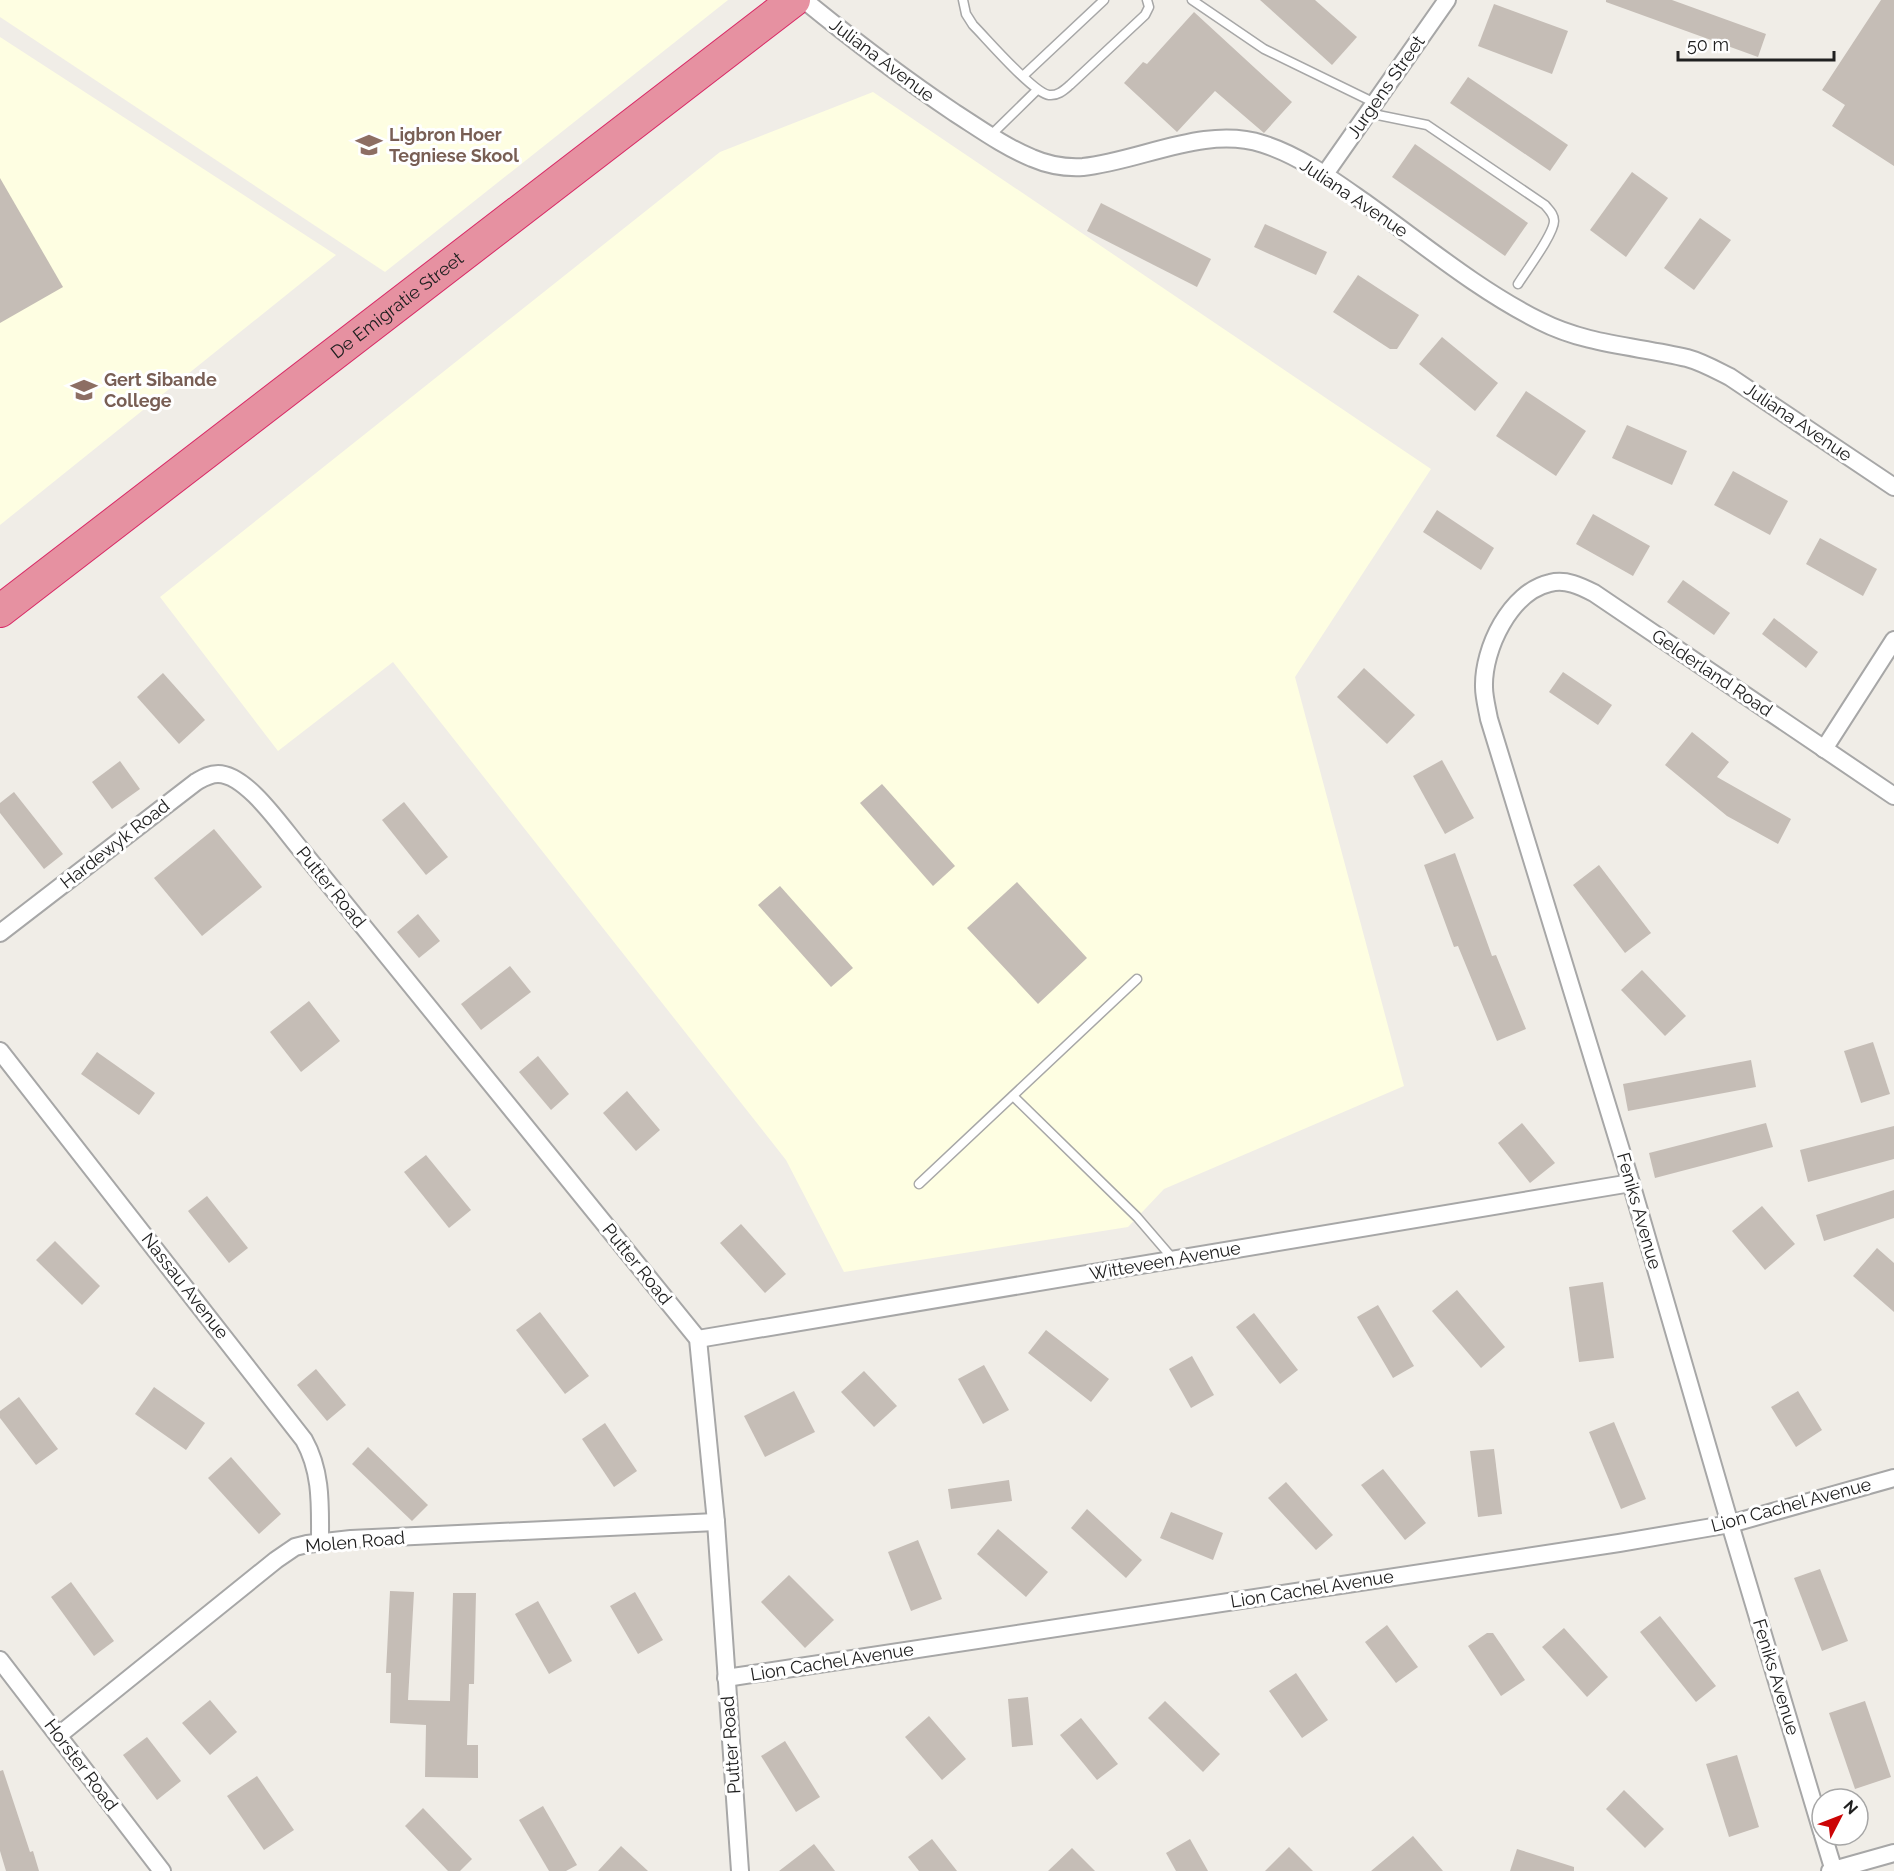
<svg xmlns="http://www.w3.org/2000/svg" width="1894" height="1871" font-family="Raleway,sans-serif">
<style>
.education{fill:#fefee2}
.building{fill:#c5bdb6}
.lines{fill:none;stroke-linecap:round;stroke-linejoin:round}
.lane-casing{stroke:#a7a7a7;stroke-width:11}
.street-casing{stroke:#a7a7a7;stroke-width:20}
.highway-casing{stroke:#d82a66;stroke-width:34}
.lane{stroke:#fff;stroke-width:8}
.street{stroke:#fff;stroke-width:16}
.highway{stroke:#e691a1;stroke-width:32}
.labels{text-anchor:middle;stroke-width:6;stroke-linejoin:round;paint-order:stroke}
.street-label{font-size:18px;fill:#202020;stroke:#fff}
.education-label{font-size:18px;font-weight:bold;fill:#785e54;stroke:#fff;text-anchor:start}
</style>
<rect width="100%" height="100%" fill="#f0ede7"/>
<g class="education">
<polygon points="0,0 728,0 385,272 0,17"/>
<polygon points="0,37 336,255 0,525"/>
<polygon points="873,92 1431,469 1295,677 1404,1086 1164,1189 1128,1227 844,1272 786,1160 393,662 278,751 160,597 720,152"/>
</g>
<g class="building">
<polygon points="1260,0 1315,0 1357,37 1332,65"/>
<polygon points="1606,0 1672,0 1766,34 1758,57 1606,2"/>
<polygon points="1881,0 1894,0 1894,166 1832,126 1845,105 1822,90"/>
<polygon points="1494,4 1568,31 1552,74 1478,46"/>
<polygon points="1194,12 1292,102 1264,133 1215,91 1177,132 1124,83 1143,62 1147,64"/>
<polygon points="1468,77 1568,145 1550,171 1450,103"/>
<polygon points="1415,144 1528,223 1505,256 1392,177"/>
<polygon points="1632,172 1668,198 1626,257 1590,230"/>
<polygon points="0,178 63,287 0,323"/>
<polygon points="1101,203 1211,259 1197,287 1087,231"/>
<polygon points="1700,218 1731,240 1694,290 1664,268"/>
<polygon points="1265,224 1327,252 1316,275 1254,247"/>
<polygon points="1358,275 1419,315 1397,349 1390,349 1333,312"/>
<polygon points="1442,337 1498,383 1475,411 1419,364"/>
<polygon points="1526,391 1586,431 1556,476 1496,436"/>
<polygon points="1627,425 1687,451 1672,485 1612,458"/>
<polygon points="1733,471 1788,501 1770,535 1714,505"/>
<polygon points="1437,510 1494,548 1481,570 1423,532"/>
<polygon points="1593,514 1650,546 1633,576 1576,544"/>
<polygon points="1820,538 1877,569 1863,596 1806,564"/>
<polygon points="1683,580 1730,613 1714,635 1667,602"/>
<polygon points="1774,618 1818,652 1806,668 1762,634"/>
<polygon points="1364,668 1415,715 1387,744 1337,697"/>
<polygon points="1563,672 1612,705 1598,725 1549,692"/>
<polygon points="163,673 205,720 179,744 137,697"/>
<polygon points="1692,732 1729,762 1717,777 1791,819 1778,844 1727,816 1665,765"/>
<polygon points="1442,760 1474,818 1445,834 1413,776"/>
<polygon points="120,761 140,789 112,809 92,782"/>
<polygon points="882,784 955,866 933,886 860,803"/>
<polygon points="14,792 63,854 44,869 0,813 0,803"/>
<polygon points="404,802 448,857 426,875 382,820"/>
<polygon points="214,829 262,887 202,936 154,878"/>
<polygon points="1455,853 1492,956 1496,955 1526,1029 1497,1041 1458,946 1454,947 1424,865"/>
<polygon points="1599,865 1651,933 1625,953 1573,885"/>
<polygon points="1017,882 1087,958 1038,1004 967,928"/>
<polygon points="780,886 853,968 831,987 758,905"/>
<polygon points="418,914 440,941 419,958 397,932"/>
<polygon points="510,966 531,992 481,1030 461,1004"/>
<polygon points="1642,970 1686,1016 1665,1036 1621,990"/>
<polygon points="309,1001 340,1041 301,1072 270,1032"/>
<polygon points="1873,1042 1890,1094 1861,1103 1844,1051"/>
<polygon points="97,1052 155,1093 139,1115 81,1074"/>
<polygon points="538,1056 569,1094 551,1110 519,1072"/>
<polygon points="1751,1060 1756,1087 1628,1111 1623,1084"/>
<polygon points="627,1091 660,1130 636,1151 603,1113"/>
<polygon points="1522,1123 1555,1163 1530,1183 1498,1143"/>
<polygon points="1766,1123 1773,1147 1655,1178 1649,1153"/>
<polygon points="1894,1126 1894,1159 1808,1182 1800,1150"/>
<polygon points="426,1155 471,1210 449,1228 404,1172"/>
<polygon points="1894,1190 1894,1218 1824,1241 1816,1215"/>
<polygon points="207,1196 248,1248 229,1263 188,1211"/>
<polygon points="1762,1206 1795,1244 1765,1270 1732,1231"/>
<polygon points="741,1224 786,1274 765,1293 720,1243"/>
<polygon points="55,1241 100,1286 82,1305 36,1260"/>
<polygon points="1877,1248 1894,1263 1894,1312 1853,1276"/>
<polygon points="1603,1282 1614,1358 1579,1362 1569,1287"/>
<polygon points="1457,1290 1505,1347 1481,1368 1432,1311"/>
<polygon points="1378,1305 1414,1366 1393,1378 1357,1317"/>
<polygon points="540,1312 589,1376 565,1394 516,1330"/>
<polygon points="1254,1313 1298,1370 1280,1384 1236,1327"/>
<polygon points="1046,1330 1109,1379 1091,1402 1028,1353"/>
<polygon points="1192,1356 1214,1395 1191,1408 1169,1369"/>
<polygon points="984,1365 1009,1410 983,1424 958,1379"/>
<polygon points="316,1369 346,1405 327,1421 297,1385"/>
<polygon points="864,1371 897,1406 874,1427 841,1392"/>
<polygon points="154,1387 205,1423 186,1450 135,1414"/>
<polygon points="794,1391 815,1432 765,1457 744,1416"/>
<polygon points="1798,1391 1822,1430 1796,1447 1771,1407"/>
<polygon points="19,1397 58,1449 36,1465 0,1418 0,1411"/>
<polygon points="1614,1422 1646,1499 1621,1509 1589,1432"/>
<polygon points="605,1423 637,1471 614,1487 582,1439"/>
<polygon points="368,1447 428,1505 412,1521 352,1464"/>
<polygon points="1494,1449 1502,1514 1478,1517 1470,1451"/>
<polygon points="231,1457 281,1514 259,1534 208,1478"/>
<polygon points="1383,1469 1426,1523 1405,1540 1361,1485"/>
<polygon points="1009,1480 1012,1501 951,1509 948,1489"/>
<polygon points="1286,1482 1333,1535 1316,1550 1268,1498"/>
<polygon points="1087,1509 1142,1560 1126,1578 1071,1528"/>
<polygon points="1171,1512 1223,1533 1213,1560 1160,1538"/>
<polygon points="998,1529 1048,1572 1026,1597 977,1554"/>
<polygon points="918,1540 942,1599 911,1611 888,1552"/>
<polygon points="1820,1569 1848,1641 1822,1651 1794,1578"/>
<polygon points="789,1575 834,1620 805,1648 761,1602"/>
<polygon points="71,1582 114,1641 94,1656 51,1597"/>
<polygon points="390,1591 414,1592 408,1700 450,1701 453,1593 476,1593 474,1684 469,1684 467,1745 478,1745 478,1778 425,1777 426,1725 390,1723 391,1673 386,1673"/>
<polygon points="635,1592 663,1640 638,1654 610,1606"/>
<polygon points="538,1601 572,1661 549,1674 515,1614"/>
<polygon points="1660,1616 1716,1686 1696,1702 1640,1632"/>
<polygon points="1387,1625 1418,1667 1396,1683 1365,1642"/>
<polygon points="1564,1628 1608,1677 1587,1697 1542,1647"/>
<polygon points="1487,1633 1493,1633 1525,1680 1501,1696 1468,1646"/>
<polygon points="1296,1673 1328,1720 1302,1738 1269,1691"/>
<polygon points="1028,1697 1033,1745 1012,1747 1008,1699"/>
<polygon points="210,1700 237,1732 210,1755 182,1723"/>
<polygon points="1165,1701 1220,1754 1203,1772 1148,1718"/>
<polygon points="1865,1701 1891,1777 1855,1789 1829,1713"/>
<polygon points="929,1716 966,1759 942,1780 905,1737"/>
<polygon points="1081,1718 1118,1764 1097,1780 1060,1735"/>
<polygon points="147,1737 181,1781 157,1800 123,1755"/>
<polygon points="785,1741 820,1797 796,1812 761,1756"/>
<polygon points="1737,1755 1759,1827 1729,1837 1706,1764"/>
<polygon points="3,1770 30,1852 33,1851 39,1871 6,1871 0,1851 0,1771"/>
<polygon points="257,1776 294,1830 264,1850 227,1796"/>
<polygon points="1624,1790 1664,1829 1645,1848 1606,1809"/>
<polygon points="543,1806 577,1865 566,1871 549,1871 519,1820"/>
<polygon points="423,1808 472,1859 460,1871 448,1871 405,1826"/>
<polygon points="1413,1836 1443,1871 1371,1871"/>
<polygon points="932,1839 957,1871 919,1871 908,1857"/>
<polygon points="1190,1839 1208,1871 1176,1871 1166,1853"/>
<polygon points="814,1844 835,1871 779,1871"/>
<polygon points="621,1846 648,1871 598,1871"/>
<polygon points="1289,1847 1313,1871 1265,1871"/>
<polygon points="1072,1848 1095,1871 1048,1871"/>
<polygon points="1517,1849 1574,1867 1574,1871 1510,1871"/>
</g>
<g class="lines">
<g class="lane-casing">
<g id="lane">
<path d="M963 0 966 14 973 25C987 39 1033 93 1049 95 1058 96 1064 90 1070 85L1145 15 1149 7 1147 0"/>
<polyline points="1192,0 1264,49 1375,103"/>
<polyline points="1023,76 1104,0"/>
<path d="M1368 113 1427 125 1545 205C1549 210 1554 214 1554 221 1554 234 1526 271 1518 284"/>
<polyline points="990,136 1037,90"/>
<polyline points="1013,1096 1137,1217 1174,1260"/>
<polyline points="919,1184 1137,979"/>
</g>
</g>
<g class="street-casing">
<g id="street">
<path d="M804 0C853 40 903 78 955 113 980 129 1005 147 1032 158 1048 165 1066 168 1083 167 1141 161 1205 125 1263 144 1301 156 1334 181 1367 204 1423 244 1478 290 1540 321 1587 345 1637 346 1687 358 1702 362 1716 370 1730 377L1894 487"/>
<polyline points="1325,174 1447,0"/>
<polyline points="1824,749 1894,640"/>
<path d="M0 933 196 782C203 778 209 774 218 774 247 774 283 829 302 851L698 1339 716 1522 740 1871"/>
<path d="M0 1051 304 1440C322 1472 320 1506 320 1541"/>
<polyline points="698,1339 1631,1183"/>
<polyline points="0,1660 162,1871"/>
<polyline points="726,1678 1619,1543 1730,1524 1894,1478"/>
<polyline points="59,1735 276,1560 295,1547 307,1544 351,1539 716,1522"/>
<path d="M1822 1832 1730 1524 1631 1183 1489 719C1487 708 1484 697 1484 687 1483 649 1510 592 1550 583 1566 579 1580 586 1594 593L1894 796"/>
<polyline points="1823,1835 1834,1871"/>
<polyline points="1830,1871 1894,1853"/>
</g>
</g>
<g class="highway-casing">
<g id="highway">
<path id="s1" d="M0 611 794 0"/>
</g>
</g>
<use href="#lane" class="lane"/>
<use href="#street" class="street"/>
<use href="#highway" class="highway"/>
</g>
<defs>
<g id="school-bare" transform="scale(2.07)"><path d="M0-5L7-2L0 1L-7-2ZM-4 1L0 2.5L4 1V4Q0 6-4 4Z" fill="#8d6e63" stroke="#fff" stroke-width="2.5" paint-order="stroke"/></g>
<g id="university-bare" transform="scale(2.07)"><path d="M0-5L7-2L0 1L-7-2ZM-4 1L0 2.5L4 1V4Q0 6-4 4Z" fill="#8d6e63" stroke="#fff" stroke-width="2.5" paint-order="stroke"/></g>
</defs>
<g fill-rule="evenodd">
<use href="#school-bare" x="369" y="145"/>
<use href="#university-bare" x="84" y="390"/>
</g>
<g class="labels">
<g class="street-label">
<text transform="translate(882 60) rotate(37)" y="6">Juliana Avenue</text>
<text transform="translate(1386 87) rotate(-55)" y="6">Jurgens Street</text>
<text transform="translate(1354 198) rotate(34)" y="6">Juliana Avenue</text>
<text dy="6" stroke="none"><textPath href="#s1" startOffset="501">De Emigratie Street</textPath></text>
<text transform="translate(1798 422) rotate(34)" y="6">Juliana Avenue</text>
<text transform="translate(1712 673) rotate(34)" y="6">Gelderland Road</text>
<text transform="translate(115 844) rotate(-38)" y="6">Hardewyk Road</text>
<text transform="translate(331 887) rotate(51)" y="6">Putter Road</text>
<text transform="translate(1639 1211) rotate(74)" y="6">Feniks Avenue</text>
<text transform="translate(1165 1261) rotate(-10)" y="6">Witteveen Avenue</text>
<text transform="translate(637 1264) rotate(51)" y="6">Putter Road</text>
<text transform="translate(185 1286) rotate(52)" y="6">Nassau Avenue</text>
<text transform="translate(1791 1505) rotate(-15)" y="6">Lion Cachel Avenue</text>
<text transform="translate(355 1542) rotate(-5)" y="6">Molen Road</text>
<text transform="translate(1312 1589) rotate(-9)" y="6">Lion Cachel Avenue</text>
<text transform="translate(832 1662) rotate(-9)" y="6">Lion Cachel Avenue</text>
<text transform="translate(1776 1677) rotate(73)" y="6">Feniks Avenue</text>
<text transform="translate(731 1745) rotate(-94)" y="6">Putter Road</text>
<text transform="translate(81 1765) rotate(53)" y="6">Horster Road</text>
</g>
<g class="education-label">
<text x="389" y="141">Ligbron Hoer<tspan x="389" dy="21">Tegniese Skool</tspan></text>
<text x="104" y="386">Gert Sibande<tspan x="104" dy="21">College</tspan></text>
</g>
</g>
<g transform="translate(1840 1817) rotate(48)"><circle r="28" fill="#ffffff" stroke="#a6a6a6" stroke-width="1.5"/>
<path d="M0-4.5L10 22L0 15L-10 22Z" fill="#cc0405"/>
<text y="-9" font-size="16" font-weight="bold" text-anchor="middle" fill="#202020">N</text>
</g>
<path d="M1678 51v9h156v-9" fill="none" stroke="#202020" stroke-width="3"/>
<text x="1687" y="51" font-size="18" fill="#202020" stroke="#ffffff" stroke-width="4.5" paint-order="stroke">50 m</text>
</svg>
